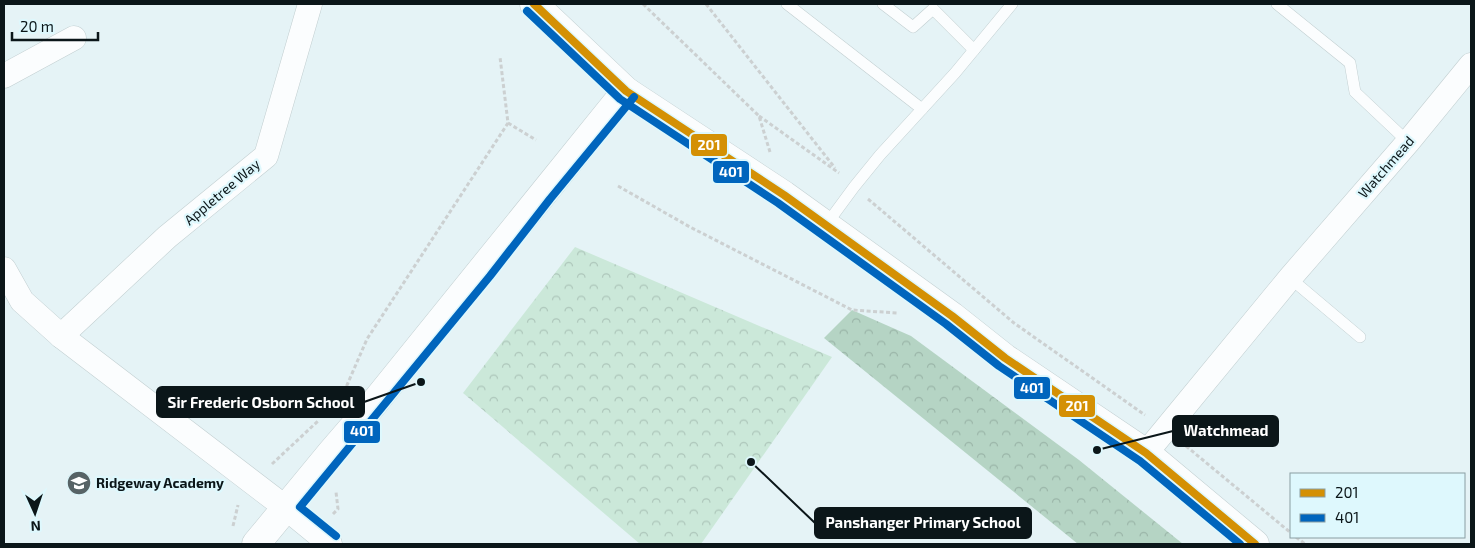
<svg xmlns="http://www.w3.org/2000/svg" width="1475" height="548" font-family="'Exo 2',sans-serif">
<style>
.forest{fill:url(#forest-crowns)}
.park{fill:url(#park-crowns)}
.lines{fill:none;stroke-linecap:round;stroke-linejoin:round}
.lane-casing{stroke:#c2cfd1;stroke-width:12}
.street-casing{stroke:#c2cfd1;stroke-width:25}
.secondary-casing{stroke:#c2cfd1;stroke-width:29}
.path{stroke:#ccd0d1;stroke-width:3;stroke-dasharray:4 2.5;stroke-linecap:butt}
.lane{stroke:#fbfdfe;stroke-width:11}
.street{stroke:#fbfdfe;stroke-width:24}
.secondary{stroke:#fbfdfe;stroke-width:28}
.bus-1-casing{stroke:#def8fd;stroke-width:11}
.bus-2-casing{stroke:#def8fd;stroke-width:11}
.bus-1{stroke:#d49004;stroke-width:8}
.bus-2{stroke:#0065bd;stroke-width:8}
.labels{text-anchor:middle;stroke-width:4.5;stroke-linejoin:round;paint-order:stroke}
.street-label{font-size:14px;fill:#0b1619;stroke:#def8fd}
.poi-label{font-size:14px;font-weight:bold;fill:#0b1619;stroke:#def8fd;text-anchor:start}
.leader{fill:none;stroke:#0b1619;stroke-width:2}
.callout-dot{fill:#0b1619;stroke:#def8fd;stroke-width:2}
.callout{fill:#0b1619;stroke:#0b1619;stroke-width:2}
.callout-label{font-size:15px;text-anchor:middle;font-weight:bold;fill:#fff}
.line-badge{stroke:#def8fd;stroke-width:2}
.badge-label{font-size:14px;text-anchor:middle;font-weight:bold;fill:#fff}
</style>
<defs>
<pattern id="forest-crowns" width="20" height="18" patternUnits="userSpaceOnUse" patternTransform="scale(1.25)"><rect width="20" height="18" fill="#b5d4c4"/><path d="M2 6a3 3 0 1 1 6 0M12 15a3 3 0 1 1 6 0" fill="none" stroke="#9ab5a8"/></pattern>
<pattern id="park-crowns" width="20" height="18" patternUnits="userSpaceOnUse" patternTransform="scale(1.25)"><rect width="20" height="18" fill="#cbe8d9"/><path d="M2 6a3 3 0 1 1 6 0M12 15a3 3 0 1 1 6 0" fill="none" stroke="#adc6ba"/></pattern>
</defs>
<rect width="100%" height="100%" fill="#e5f3f6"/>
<polygon class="forest" points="852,310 911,336 1079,460 1183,544 1078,544 824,338"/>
<polygon class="park" points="575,247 832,357 701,544 640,544 463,393"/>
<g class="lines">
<g class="lane-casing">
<g id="lane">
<polyline points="787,4 922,109"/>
<polyline points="883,4 913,27 933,9 974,50"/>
<polyline points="1277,4 1350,63 1355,92 1408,142"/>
<polyline points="826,225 854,187 880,155 955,73 1012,4"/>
<polyline points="1290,278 1360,337"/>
</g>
</g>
<g class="street-casing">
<g id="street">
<polyline points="4,76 74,38"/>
<polyline points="4,269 22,301 61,336 286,508 330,544"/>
<polyline points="61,336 167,237 266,156 310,4"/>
<polyline points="1146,453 1290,278 1408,142 1471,65"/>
</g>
</g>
<g class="secondary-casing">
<g id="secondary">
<polyline points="534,4 626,91 784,195 952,316 1005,358 1146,453 1255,544"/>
<polyline points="256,544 331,453 375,402 626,91"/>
</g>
</g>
<g class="path">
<polyline points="643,4 759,116 770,152"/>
<polyline points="706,4 835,168"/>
<polyline points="759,116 839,173"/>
<polyline points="508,123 536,140"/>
<polyline points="618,186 690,227 852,310 897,313"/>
<polyline points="868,199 1014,323 1145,415"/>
<polyline points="344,392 367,339 508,123 500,57"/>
<polyline points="1186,446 1291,533"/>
<polyline points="272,464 318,421"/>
<polyline points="333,514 338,509 336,492"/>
<polyline points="233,526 238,505"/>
<polyline points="1296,537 1305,544"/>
</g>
<use href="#lane" class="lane"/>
<use href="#street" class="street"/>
<use href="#secondary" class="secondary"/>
<g class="bus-1-casing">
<polyline id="bus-1" points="534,4 626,91 784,195 952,316 1005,358 1146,453 1255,544"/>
</g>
<g class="bus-2-casing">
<g id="bus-2">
<polyline points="527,11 620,99 778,203 946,324 999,366 1140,461 1240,544"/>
<polyline points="336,536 300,507 490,276 550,199 634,97"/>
</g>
</g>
<use href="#bus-1" class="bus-1"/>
<use href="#bus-2" class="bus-2"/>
</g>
<defs>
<g id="school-disc" transform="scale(1.25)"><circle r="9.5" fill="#576366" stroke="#def8fd"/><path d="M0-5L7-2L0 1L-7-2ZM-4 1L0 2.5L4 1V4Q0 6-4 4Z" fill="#fff"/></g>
</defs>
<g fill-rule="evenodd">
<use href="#school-disc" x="79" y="483"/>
</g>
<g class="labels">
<g class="street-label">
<text transform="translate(1386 167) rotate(-49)" y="5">Watchmead</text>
<text transform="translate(222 192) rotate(-40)" y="5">Appletree Way</text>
</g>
<g class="poi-label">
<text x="96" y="488">Ridgeway Academy</text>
</g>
</g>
<path class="leader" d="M421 382L364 402M1097 450L1173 431M751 462L815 523"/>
<g class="callout-dot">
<circle cx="421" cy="382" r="5"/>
<circle cx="1097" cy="450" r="5"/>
<circle cx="751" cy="462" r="5"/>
</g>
<g class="callout">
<rect x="157" y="387" width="207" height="30" rx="5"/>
<rect x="1173" y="416" width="105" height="30" rx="5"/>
<rect x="815" y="508" width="216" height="30" rx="5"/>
</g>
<g class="callout-label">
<text x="261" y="408">Sir Frederic Osborn School</text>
<text x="1226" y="436">Watchmead</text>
<text x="923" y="528">Panshanger Primary School</text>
</g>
<g class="line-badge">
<rect x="690" y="133" width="38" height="24" rx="5" fill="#d49004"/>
<rect x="712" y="160" width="38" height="24" rx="5" fill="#0065bd"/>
<rect x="1013" y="376" width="38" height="24" rx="5" fill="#0065bd"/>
<rect x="1058" y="394" width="38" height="24" rx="5" fill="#d49004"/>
<rect x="343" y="420" width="38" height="24" rx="5" fill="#0065bd"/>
</g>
<g class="badge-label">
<text x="709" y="150">201</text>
<text x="731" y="177">401</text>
<text x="1032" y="393">401</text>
<text x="1077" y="411">201</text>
<text x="362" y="436">401</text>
</g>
<rect width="1475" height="548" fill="none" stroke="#0b1619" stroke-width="10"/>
<rect x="1290" y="473" width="175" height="65" fill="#def8fd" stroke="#8a9ea2"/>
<rect x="1300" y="489" width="25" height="8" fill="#d49004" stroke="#8a9ea2"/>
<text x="1335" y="498" font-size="15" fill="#0b1619">201</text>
<rect x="1300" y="514" width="25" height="8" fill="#0065bd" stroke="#8a9ea2"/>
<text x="1335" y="523" font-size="15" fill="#0b1619">401</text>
<g transform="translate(35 513) rotate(177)" stroke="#def8fd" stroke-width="4" paint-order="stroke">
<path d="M0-4L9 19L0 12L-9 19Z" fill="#0b1619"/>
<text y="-8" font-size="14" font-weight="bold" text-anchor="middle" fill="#0b1619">N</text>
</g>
<path d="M12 32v8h86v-8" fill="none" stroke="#0b1619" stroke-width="2.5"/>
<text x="20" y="32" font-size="15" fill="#0b1619" stroke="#def8fd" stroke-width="4" paint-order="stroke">20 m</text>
</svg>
